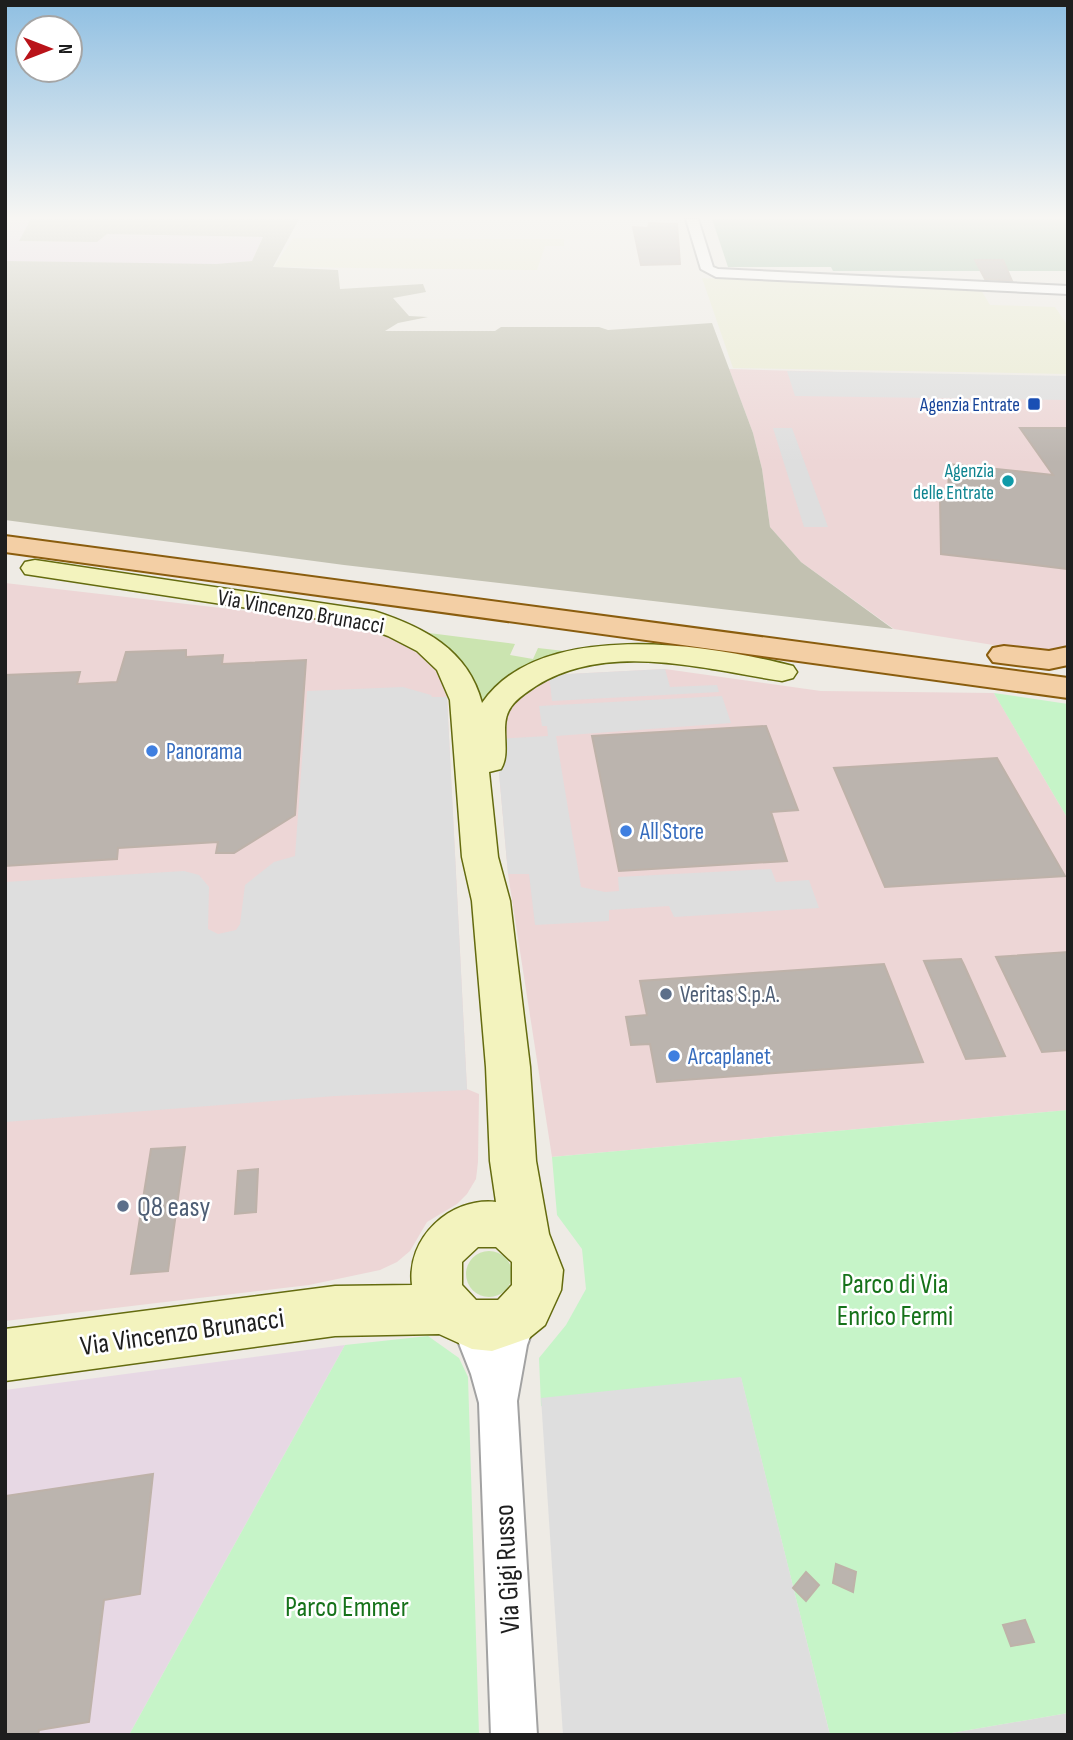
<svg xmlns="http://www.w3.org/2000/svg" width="1073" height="1740" font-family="'Sofia Sans Condensed',sans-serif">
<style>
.residential{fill:#dcdbdb}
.commercial{fill:#edd6d6}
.industrial{fill:#e7d8e4}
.construction{fill:#c2c1b1}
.farmland{fill:#eaebd2}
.grass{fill:#cbe4b0}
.cemetery{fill:#a8c5ac}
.park{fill:#c6f4c8}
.parking{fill:#dedede}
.building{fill:#bbb4ae;stroke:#beb2a9;stroke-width:2}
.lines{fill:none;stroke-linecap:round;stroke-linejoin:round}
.street-casing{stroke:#a2a2a2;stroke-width:4}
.secondary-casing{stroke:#646b0f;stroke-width:3}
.primary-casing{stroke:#8a5d0e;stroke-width:4}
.street{fill:#fff;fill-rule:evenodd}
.secondary{fill:#f3f3be;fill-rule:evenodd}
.primary{fill:#f3cfa5;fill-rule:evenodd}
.transit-dot{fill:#1a4fb4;stroke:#fff;stroke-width:2.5}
.culture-dot{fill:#0f9aa8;stroke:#fff;stroke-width:2.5}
.shop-dot{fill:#3f7fe0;stroke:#fff;stroke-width:2.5}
.service-dot{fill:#5c6f8a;stroke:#fff;stroke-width:2.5}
.labels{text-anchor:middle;stroke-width:5;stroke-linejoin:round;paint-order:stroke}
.far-transit-label{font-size:19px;fill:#164399;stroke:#fff;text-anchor:end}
.far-culture-label{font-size:19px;fill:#0d838f;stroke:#fff;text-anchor:end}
.street-label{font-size:23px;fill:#1e1e1e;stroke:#fff}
.shop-label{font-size:23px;fill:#366cbe;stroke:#fff;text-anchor:start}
.service-label{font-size:23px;fill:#4e5e75;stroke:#fff;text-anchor:start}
.near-service-label{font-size:28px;fill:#4e5e75;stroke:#fff;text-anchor:start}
.near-park-label{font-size:28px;fill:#16721a;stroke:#fff}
.near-street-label{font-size:28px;fill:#1e1e1e;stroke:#fff}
</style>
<rect width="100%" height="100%" fill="#eeebe5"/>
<polygon class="residential" points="1068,1713 1068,1735 940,1735"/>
<g class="commercial">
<polygon points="729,369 1068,378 1068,657 894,629 801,562 770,527 762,469 753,433"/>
<polygon points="5,583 370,625 423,649 451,681 447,697 467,1089 479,1094 478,1162 476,1179 467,1194 457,1204 427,1222 410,1251 397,1262 380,1270 309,1285 5,1321"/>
<polygon points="665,669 821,691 994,693 1068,819 1068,1110 552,1157 508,874 496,739 511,700 549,675"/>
</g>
<g class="industrial">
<polygon points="5,219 31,219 20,241 97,242 107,234 263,236 252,261 207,265 5,261"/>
<polygon points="345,1345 129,1735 5,1735 5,1390"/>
</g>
<polygon class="construction" points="31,219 299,219 273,267 338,270 340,289 423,284 426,292 393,298 409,316 428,317 398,323 385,331 495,331 501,327 599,327 608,330 712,323 753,433 762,469 770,527 801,562 893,629 344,565 5,520 5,261 216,264 252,261 263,237 107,234 97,242 19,241"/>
<g class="farmland">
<polygon points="293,238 564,239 564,246 545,246 537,270 274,267"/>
<polygon points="702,278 981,290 990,305 1055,307 1068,326 1068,374 733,368"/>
</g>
<g class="grass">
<polygon points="421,632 515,644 510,655 533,659 538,648 573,652 482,714"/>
<circle cx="489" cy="1274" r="23"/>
</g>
<polygon class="cemetery" points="712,219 1068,219 1068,271 833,271 831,267 728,267"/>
<g class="park">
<polygon points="994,693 1068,704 1068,819 995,695"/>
<polygon points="1068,1110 1068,1713 940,1735 830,1735 741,1378 541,1406 539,1358 566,1325 586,1289 582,1249 557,1215 552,1157"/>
<polygon points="428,1336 459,1358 468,1377 479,1735 129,1735 345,1345"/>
</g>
<g class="parking">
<polygon points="787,371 1068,376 1068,400 795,396"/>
<polygon points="773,428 792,428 828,527 804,527"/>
<polygon points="665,669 670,687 717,685 719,692 552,701 549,675"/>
<polygon points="403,687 431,695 432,697 447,697 467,1090 335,1096 5,1122 5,882 184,871 199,875 209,887 208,929 218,934 236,930 240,924 245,885 274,862 295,856 307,691"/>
<polygon points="722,696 731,723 556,736 581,887 605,892 619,891 618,877 771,869 776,882 809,880 819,908 674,917 669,906 609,910 609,921 535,925 529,874 508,874 496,739 548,736 547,726 542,726 539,706"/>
<polygon points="741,1377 830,1735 563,1735 541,1398"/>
</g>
<g class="building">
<polygon points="649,223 677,224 680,264 641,265 633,227 648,228"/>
<polygon points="975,260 1003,260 1012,281 985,279"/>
<polygon points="1020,428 1068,428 1068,569 941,554 940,497 948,497 949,464 1053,475"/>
<polygon points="186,650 186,657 223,655 222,664 306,660 295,815 234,853 216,853 218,842 118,848 117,859 5,866 5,675 80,672 77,684 117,682 126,652"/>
<polygon points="766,726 798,810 771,812 787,861 619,871 592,736"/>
<polygon points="997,758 1065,876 885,887 834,768"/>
<polygon points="1068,952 1068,1050 1042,1052 996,957"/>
<polygon points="961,959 964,965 1005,1056 966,1059 924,961"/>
<polygon points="884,964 923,1062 657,1082 650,1044 631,1045 626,1017 647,1015 640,981"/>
<polygon points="185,1147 168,1271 131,1274 151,1149"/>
<polygon points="258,1169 256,1212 235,1214 238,1171"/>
<polygon points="153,1474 140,1594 104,1600 89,1722 39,1730 38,1735 5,1735 5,1496"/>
<polygon points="836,1564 856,1572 853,1592 833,1583"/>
<polygon points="806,1572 819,1585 806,1601 793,1588"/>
<polygon points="1025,1620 1034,1642 1011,1646 1003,1625"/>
</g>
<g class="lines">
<g class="street-casing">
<g id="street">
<polygon points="686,219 698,219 713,267 718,269 1068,286 1068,294 716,277 701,269"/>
<polygon points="520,1297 533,1302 538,1315 527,1345 517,1401 537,1735 491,1735 479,1403 471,1374 451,1323 456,1310 469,1305 482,1310 493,1336 507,1302"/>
</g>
</g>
<g class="secondary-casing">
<path id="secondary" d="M35 560 374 611C423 627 468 649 482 703 540 618 708 644 793 666L797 672 793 678 782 681C703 669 608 641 536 686 527 692 517 698 511 707 498 725 512 751 501 769L489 772 498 857 510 901 530 1067 536 1161 549 1234 563 1270 561 1290 545 1325 529 1338 492 1351 472 1349 439 1334 335 1336 5 1381V1329L335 1286 412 1285C406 1238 450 1197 496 1202L490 1161 486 1067 472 901 462 857 450 700 437 670 417 651 388 636 359 625 25 574 21 568 25 562ZM478 1247H496L512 1262V1285L498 1300H476L462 1285V1262Z"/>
</g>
<g class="primary-casing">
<g id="primary">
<polygon points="5,536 1068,678 1068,698 5,552"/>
<polygon points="1004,646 1049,651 1068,647 1068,665 1049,669 993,662 988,655 993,648"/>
</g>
</g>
<use href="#street" class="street"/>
<use href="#secondary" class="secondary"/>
<use href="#primary" class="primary"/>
</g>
<linearGradient id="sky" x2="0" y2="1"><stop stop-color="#8fbfe2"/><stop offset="0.47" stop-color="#f7f6f3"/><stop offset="1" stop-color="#f7f6f3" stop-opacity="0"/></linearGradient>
<rect width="1073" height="463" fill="url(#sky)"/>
<rect class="transit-dot" x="1027" y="397" width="14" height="14" rx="3.5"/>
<circle class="culture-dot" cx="1008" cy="481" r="7"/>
<g class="shop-dot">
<circle cx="152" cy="751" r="7"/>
<circle cx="626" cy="831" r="7"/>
<circle cx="674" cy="1056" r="7"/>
</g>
<g class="service-dot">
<circle cx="666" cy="994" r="7"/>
<circle cx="123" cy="1206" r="7"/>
</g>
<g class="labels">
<g class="far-transit-label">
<text x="1020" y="411">Agenzia Entrate</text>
</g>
<g class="far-culture-label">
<text x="994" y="477">Agenzia<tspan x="994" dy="22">delle Entrate</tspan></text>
</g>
<g class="street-label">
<text transform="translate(301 611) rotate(10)" y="8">Via Vincenzo Brunacci</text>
</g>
<g class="shop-label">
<text x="166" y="759">Panorama</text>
<text x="640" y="839">All Store</text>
<text x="688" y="1064">Arcaplanet</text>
</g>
<g class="service-label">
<text x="680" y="1002">Veritas S.p.A.</text>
</g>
<g class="near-service-label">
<text x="137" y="1216">Q8 easy</text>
</g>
<g class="near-park-label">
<text x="895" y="1293">Parco di Via<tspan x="895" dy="32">Enrico Fermi</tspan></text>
<text x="347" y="1616">Parco Emmer</text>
</g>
<g class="near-street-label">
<text transform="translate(182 1331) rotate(-8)" y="10">Via Vincenzo Brunacci</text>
<text transform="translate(506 1569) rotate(-93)" y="10">Via Gigi Russo</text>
</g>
</g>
<rect width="1073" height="1740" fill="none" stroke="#1e1e1e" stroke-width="14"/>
<g transform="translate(49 49) rotate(90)"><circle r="33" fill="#ffffff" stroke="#a5a5a5" stroke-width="2"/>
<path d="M0-5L12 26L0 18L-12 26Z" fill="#b91319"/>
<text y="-10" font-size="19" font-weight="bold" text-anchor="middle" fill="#1e1e1e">N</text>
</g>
</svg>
